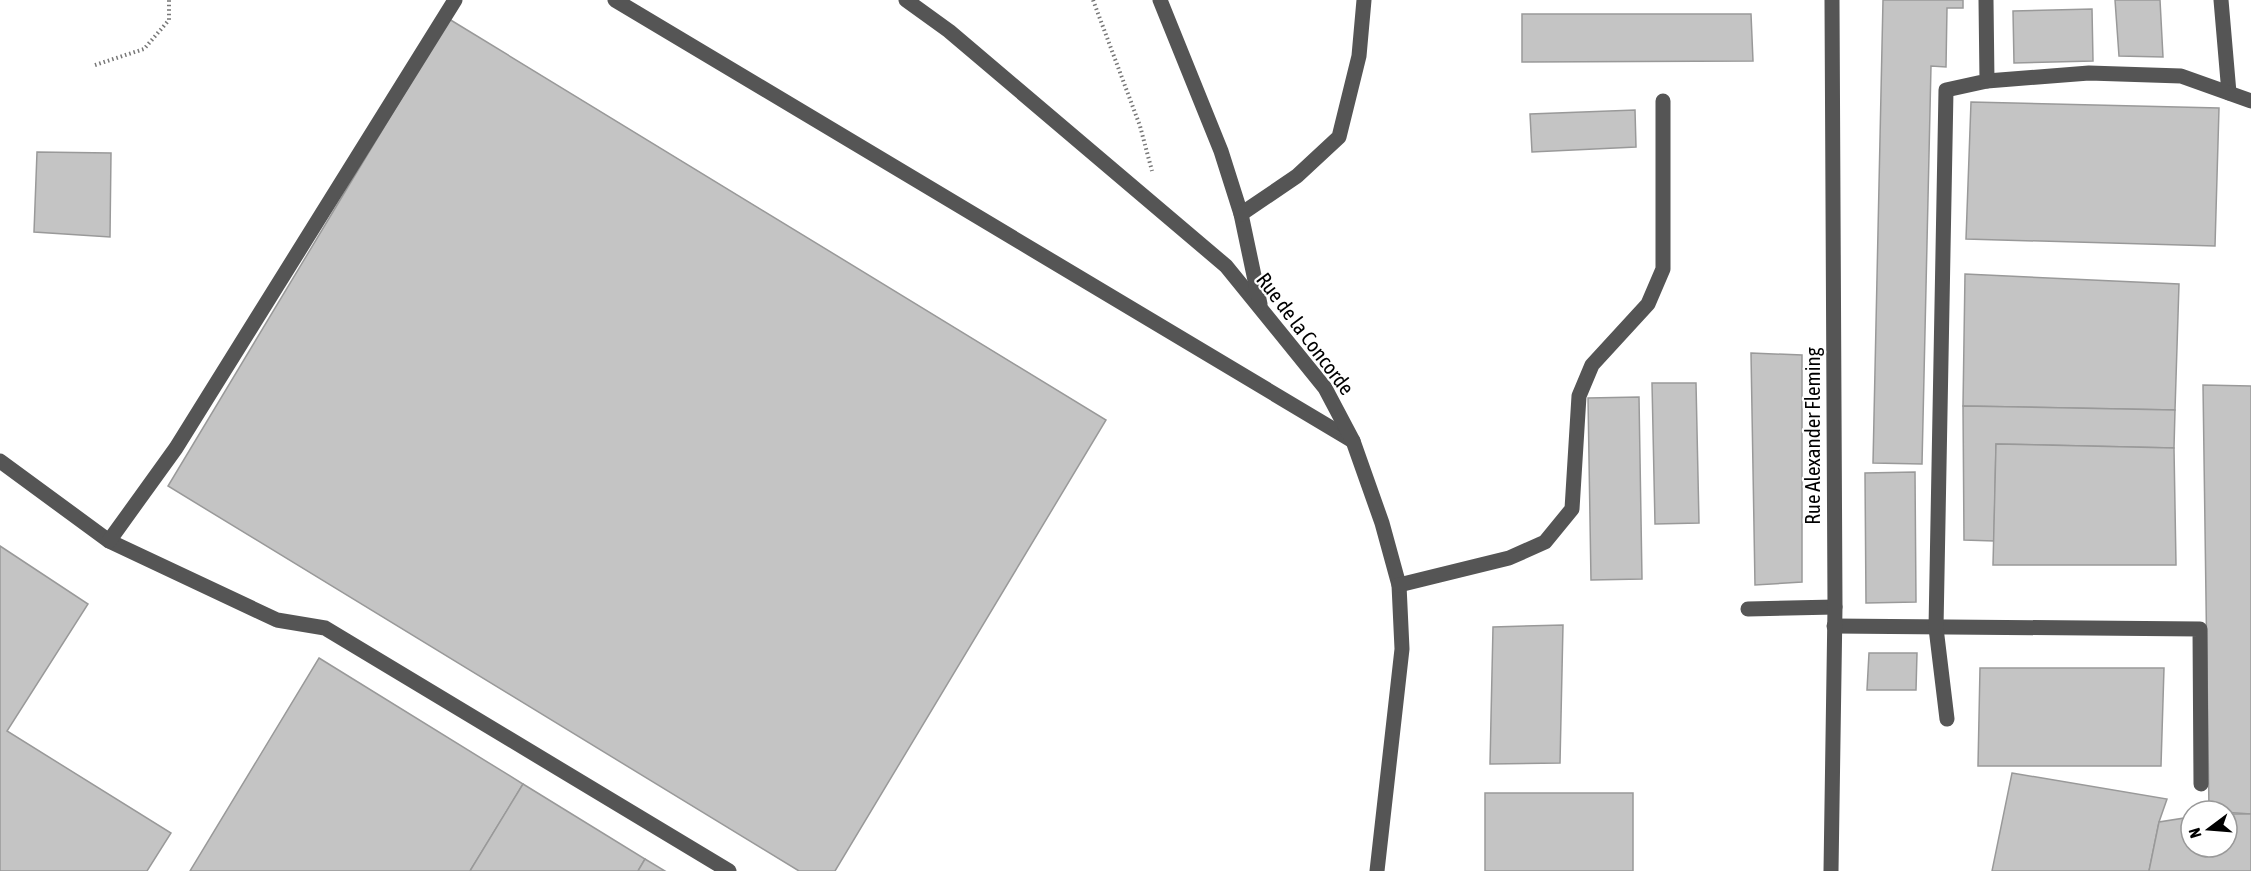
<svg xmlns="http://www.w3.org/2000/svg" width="2251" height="871" font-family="'Asap Condensed',sans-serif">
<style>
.building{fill:#c4c4c4;stroke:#999;stroke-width:1.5}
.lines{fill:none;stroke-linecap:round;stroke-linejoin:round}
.path{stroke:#777;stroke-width:4;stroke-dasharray:1.5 3;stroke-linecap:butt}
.minor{stroke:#555;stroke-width:15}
.labels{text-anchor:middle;stroke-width:4.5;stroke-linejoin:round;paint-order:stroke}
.street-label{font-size:21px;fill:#000;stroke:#fff}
</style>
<rect width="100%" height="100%" fill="#fff"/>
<g class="building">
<polygon points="1883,0 1963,0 1963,8 1947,8 1946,67 1931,66 1922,464 1873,463"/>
<polygon points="2115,0 2160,0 2163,57 2119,56"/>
<polygon points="2092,9 2093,61 2014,63 2013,11"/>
<polygon points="1522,14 1751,14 1753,61 1522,62"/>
<polygon points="449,19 1106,420 835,871 799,871 168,486"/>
<polygon points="1971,102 2219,108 2215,246 1966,239"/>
<polygon points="1635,110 1636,147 1532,152 1530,114"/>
<polygon points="37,152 111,153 110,237 34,232"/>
<polygon points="1965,274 2179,284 2175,410 1963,406"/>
<polygon points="1751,353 1802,355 1802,582 1755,585"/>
<polygon points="1652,383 1696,383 1699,523 1655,524"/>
<polygon points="2203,385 2251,386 2251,814 2209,811"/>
<polygon points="1639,397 1642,579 1591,580 1588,398"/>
<polygon points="1963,406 2175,410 2174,448 1996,444 1994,541 1964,540"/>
<polygon points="1996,444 2174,448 2176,565 1993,565"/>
<polygon points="1915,472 1916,602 1866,603 1865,473"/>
<polygon points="0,546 88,604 7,731 171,833 147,871 0,871"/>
<polygon points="1563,625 1560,763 1490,764 1493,627"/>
<polygon points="1869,653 1917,653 1916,690 1867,690"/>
<polygon points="319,658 523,784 470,871 190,871"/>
<polygon points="1980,668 2164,668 2161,766 1978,766"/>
<polygon points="2012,773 2167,799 2159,822 2149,871 1992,871"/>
<polygon points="523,784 645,859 638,871 470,871"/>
<rect x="1485" y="793" width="148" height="78"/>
<polygon points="2227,814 2251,814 2251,871 2149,871 2159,822 2191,817 2191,847 2227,847"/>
<polygon points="645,859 665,871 638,871"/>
</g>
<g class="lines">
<g class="path">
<polyline points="1093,0 1140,126 1152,171"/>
<polyline points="95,65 144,49 169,20 169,0"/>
</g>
<g class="minor">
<polyline points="615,0 1353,441"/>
<polyline points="906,0 949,31 1226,266 1325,388 1353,441 1382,523 1399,585 1402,649 1377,871"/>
<polyline points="1160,0 1221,151 1241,214 1260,304"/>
<polyline points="2221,0 2229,93"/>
<polyline points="1987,81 2089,73 2181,76 2251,101"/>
<polyline points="1241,214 1297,176 1339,137 1359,56 1364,0"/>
<polyline points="0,461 109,541 277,620 325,628 729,871"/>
<polyline points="109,541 176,448 455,0"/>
<polyline points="1399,585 1509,558 1545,542 1572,509 1579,396 1592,365 1648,304 1663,269 1663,101"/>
<polyline points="1748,609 1835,607"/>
<polyline points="1834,626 2200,629 2201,784"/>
<polyline points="1947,719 1936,628 1946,90 1987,81 1986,0"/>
<polyline points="1831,871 1835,607 1832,0"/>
</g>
</g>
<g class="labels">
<g class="street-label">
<text transform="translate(1305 334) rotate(53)" y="7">Rue de la Concorde</text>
<text transform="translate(1813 436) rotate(-90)" y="7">Rue Alexander Fleming</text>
</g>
</g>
<g transform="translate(2209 829) rotate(254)"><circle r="28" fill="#ffffff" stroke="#999999" stroke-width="1.5"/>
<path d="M0-4.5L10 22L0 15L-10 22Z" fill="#000000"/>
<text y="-9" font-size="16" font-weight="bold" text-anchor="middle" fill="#000000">N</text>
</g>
</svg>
